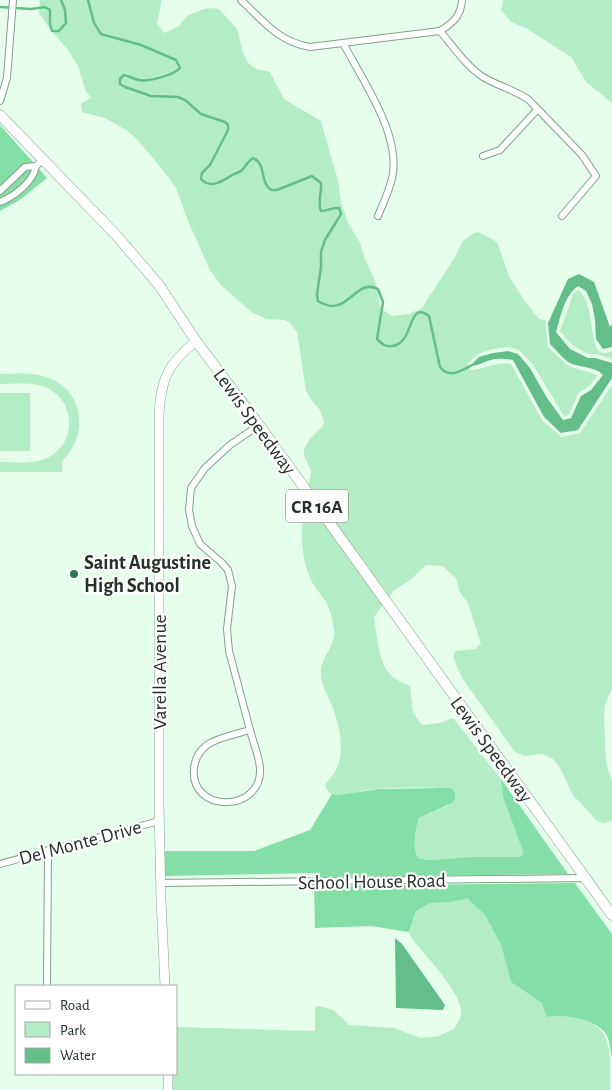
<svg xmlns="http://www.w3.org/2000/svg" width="612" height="1090" font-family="'Alegreya Sans',sans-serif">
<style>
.green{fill:#b3ecc5}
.forest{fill:#83dfa5}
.water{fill:#63bf87}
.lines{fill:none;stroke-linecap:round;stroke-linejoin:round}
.stream{stroke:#63bf87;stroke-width:2.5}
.street-casing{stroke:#83a08c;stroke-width:8}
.secondary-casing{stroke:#83a08c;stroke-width:10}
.primary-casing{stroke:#83a08c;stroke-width:11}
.street{stroke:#fff;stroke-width:6}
.secondary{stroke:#fff;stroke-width:9}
.primary{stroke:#fff;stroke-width:10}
.poi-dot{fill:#287a4c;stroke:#fff;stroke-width:2}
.labels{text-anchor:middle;stroke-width:4.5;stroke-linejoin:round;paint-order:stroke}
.shield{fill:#fff;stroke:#666e68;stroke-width:1}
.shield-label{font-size:19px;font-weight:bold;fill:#243028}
.street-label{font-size:20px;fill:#243028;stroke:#fff}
.poi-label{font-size:20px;font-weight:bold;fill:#243028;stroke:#fff;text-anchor:start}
</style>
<rect width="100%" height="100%" fill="#e6ffed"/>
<g class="green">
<path d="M40 0H162L157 23 164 33 179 26 187 16 204 9 212 8 219 9 237 29 243 53 248 63 256 69 270 72 284 99 321 121 338 181 341 203 348 223 360 243 365 259 375 281 378 291 380 308 392 316 409 314 422 308 455 257 463 241 472 234 478 232 497 242 509 276 524 300 539 319 545 320 548 347 568 366 598 375 589 386 578 394 569 415 564 416 533 365 519 350 508 347 493 349 478 354 468 363 470 370C485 370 494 361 511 364L542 420 561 437 580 433 612 385V689L605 704 604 716 606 763 612 780V821L603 823 597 821 573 795 560 768 553 759 543 754 525 756 515 752 462 678 453 657 456 651 475 649 481 644 468 603 459 591 456 578 443 566 426 565 409 581 394 590 389 597 308 487 311 471 304 455V449L310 439 323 426 324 421 320 410 312 401 306 391 297 332 290 323 285 320 267 319 251 312 220 284 210 270 188 221 176 188 169 178 139 141 126 130 105 118 82 112 81 103 92 98 86 92 78 66 68 50 50 29 39 13Z"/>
<polygon points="503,0 612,0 612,103 586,82 571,57 526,28 511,22 501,10"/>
<path d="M578 290C597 304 587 351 604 353 607 353 609 352 612 351V359L596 354H588L572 345 560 331 573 294Z"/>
<path d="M0 374C15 374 32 372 46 377 84 389 90 436 62 461V472H0V462C16 462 35 465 49 457 76 443 76 403 49 389 35 381 16 384 0 384Z"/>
<rect x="0" y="393" width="30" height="58"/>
<path d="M306 498 383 605 374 617C376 630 379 660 387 671 392 678 402 683 410 686L413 713 422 725 440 723 453 718 501 779 503 797 522 849 523 854 520 857H472L429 860 418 858C412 846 415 830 419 818L447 806 455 798V792L451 789C424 787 395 787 368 790 357 791 343 797 332 794 328 792 326 789 325 785 328 780 333 776 336 770 346 750 339 723 331 703 327 694 321 685 321 674 320 655 339 646 333 624 332 617 330 609 326 602 322 596 317 590 313 584 299 557 300 525 306 498Z"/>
<path d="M467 897 485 915 501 945 511 982 542 1003 549 1015C608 1019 612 1032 610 1090H172L171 1074H176V1027L315 1031V1007L319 1006 333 1010 349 1025 394 1028 420 1038 439 1036 454 1029C456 1025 460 1020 461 1015 465 996 424 954 412 939L409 932 416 911 430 903 451 902Z"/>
</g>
<g class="forest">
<polygon points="0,125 47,178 21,199 0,211"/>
<path d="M501 779 568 874 314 877V873L164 876V851H254L310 830 332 794 338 795 379 789 444 788H451L455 792V798L452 803 419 818C415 830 412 846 418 858L429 860 472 857H520L523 854 522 849 503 797Z"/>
<path d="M575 883 612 934V1057C610 1050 610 1040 606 1034 598 1020 561 1013 547 1017L542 1003 511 982 501 945 485 915 467 898 451 902 430 903 416 911 409 932 371 926 315 928 314 886Z"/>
</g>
<g class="water">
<path d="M579 274 594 282 610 327 612 324V347L603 349 596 339 595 320 592 304 586 291 578 286C564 296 561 316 556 332L570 349 588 358H595L612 363V378L578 430 561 433 544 417 513 360C506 359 499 358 491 360 483 362 478 366 470 366L479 357 493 353 508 351 518 354 530 368 547 398 563 420 571 418 581 396 591 390 603 375C595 366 579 368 568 362 562 357 556 350 550 344L548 323 568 279Z"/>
<polygon points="395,938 402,944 445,1005 443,1010 396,1008"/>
</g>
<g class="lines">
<g class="stream">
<path d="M88 0 94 23 101 34 141 45 176 60 180 68C174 75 149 82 139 80 134 79 129 76 124 75L120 79V84L125 87 151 96 178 97 185 100 201 114 225 122 228 125V130L210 165 202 173 201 179C211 190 224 180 234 174 237 173 240 172 242 170 246 166 247 162 253 158 268 166 258 179 271 190H277L312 176 321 183C322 193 317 203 321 211 328 211 332 207 339 208L341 214 325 240 321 252V267L317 294 318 301C348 320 354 277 378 289L383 302 377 339C382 344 385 347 392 346 415 344 407 299 429 316L440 367C449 379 461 371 472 365"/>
<polyline points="0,7 31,9 45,7 50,10 50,24 52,31 59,31 66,23 65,10 61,0"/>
</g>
<g class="street-casing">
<g id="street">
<path d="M241 0C263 21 279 42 310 47L440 31C453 23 461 16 462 0"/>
<path d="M440 31C452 45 467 67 483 77 498 86 515 90 529 100L582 155 596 176 562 216"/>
<path d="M343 43C362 79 399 132 393 173 391 188 383 203 378 216"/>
<polyline points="0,101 7,78 13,0"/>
<polyline points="483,156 500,150 537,110"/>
<polyline points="0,191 25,167 36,166 43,160"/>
<path d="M0 202C15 196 33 182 36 166"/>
<polyline points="250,730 229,651 227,629 232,586 228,570 221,562 200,544 192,526 189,510 191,488 205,468 230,445 259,425"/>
<path d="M250 730C253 742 259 756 260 768 263 813 189 814 194 768 195 759 199 751 207 745 218 737 237 734 250 730Z"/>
<polyline points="0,864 159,821"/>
<polyline points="160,883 584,878"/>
<polyline points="47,986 48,850"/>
</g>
</g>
<g class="secondary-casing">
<g id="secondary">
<path d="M165 986 161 899 159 806V415C161 378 168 364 196 341"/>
<polyline points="168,1074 168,1090"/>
</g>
</g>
<g class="primary-casing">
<polyline id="primary" points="0,115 116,235 159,285 196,341 259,425 612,915"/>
</g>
<use href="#street" class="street"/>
<use href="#secondary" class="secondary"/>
<use href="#primary" class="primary"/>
</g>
<circle class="poi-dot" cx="74" cy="574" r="5"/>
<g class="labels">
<rect class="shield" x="286" y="489.5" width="62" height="33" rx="4"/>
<g class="shield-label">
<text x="317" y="513">CR 16A</text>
</g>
<g class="street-label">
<text transform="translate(255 421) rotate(54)" y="7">Lewis Speedway</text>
<text transform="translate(159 672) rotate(-90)" y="7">Varella Avenue</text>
<text transform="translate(492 749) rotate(54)" y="7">Lewis Speedway</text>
<text transform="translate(80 842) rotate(-15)" y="7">Del Monte Drive</text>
<text transform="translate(372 881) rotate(-1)" y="7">School House Road</text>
</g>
<g class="poi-label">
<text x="84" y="569">Saint Augustine<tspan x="84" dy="23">High School</tspan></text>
</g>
</g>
<rect x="15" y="985" width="162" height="90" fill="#ffffff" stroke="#a7aca9"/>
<rect x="25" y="1001" width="25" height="8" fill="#ffffff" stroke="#a7aca9"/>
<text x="60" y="1010" font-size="15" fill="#243028">Road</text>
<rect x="25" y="1022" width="25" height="15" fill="#b3ecc5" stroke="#a7aca9"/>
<text x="60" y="1035" font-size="15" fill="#243028">Park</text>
<rect x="25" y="1048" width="25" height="15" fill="#63bf87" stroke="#a7aca9"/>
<text x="60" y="1060" font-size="15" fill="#243028">Water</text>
</svg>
